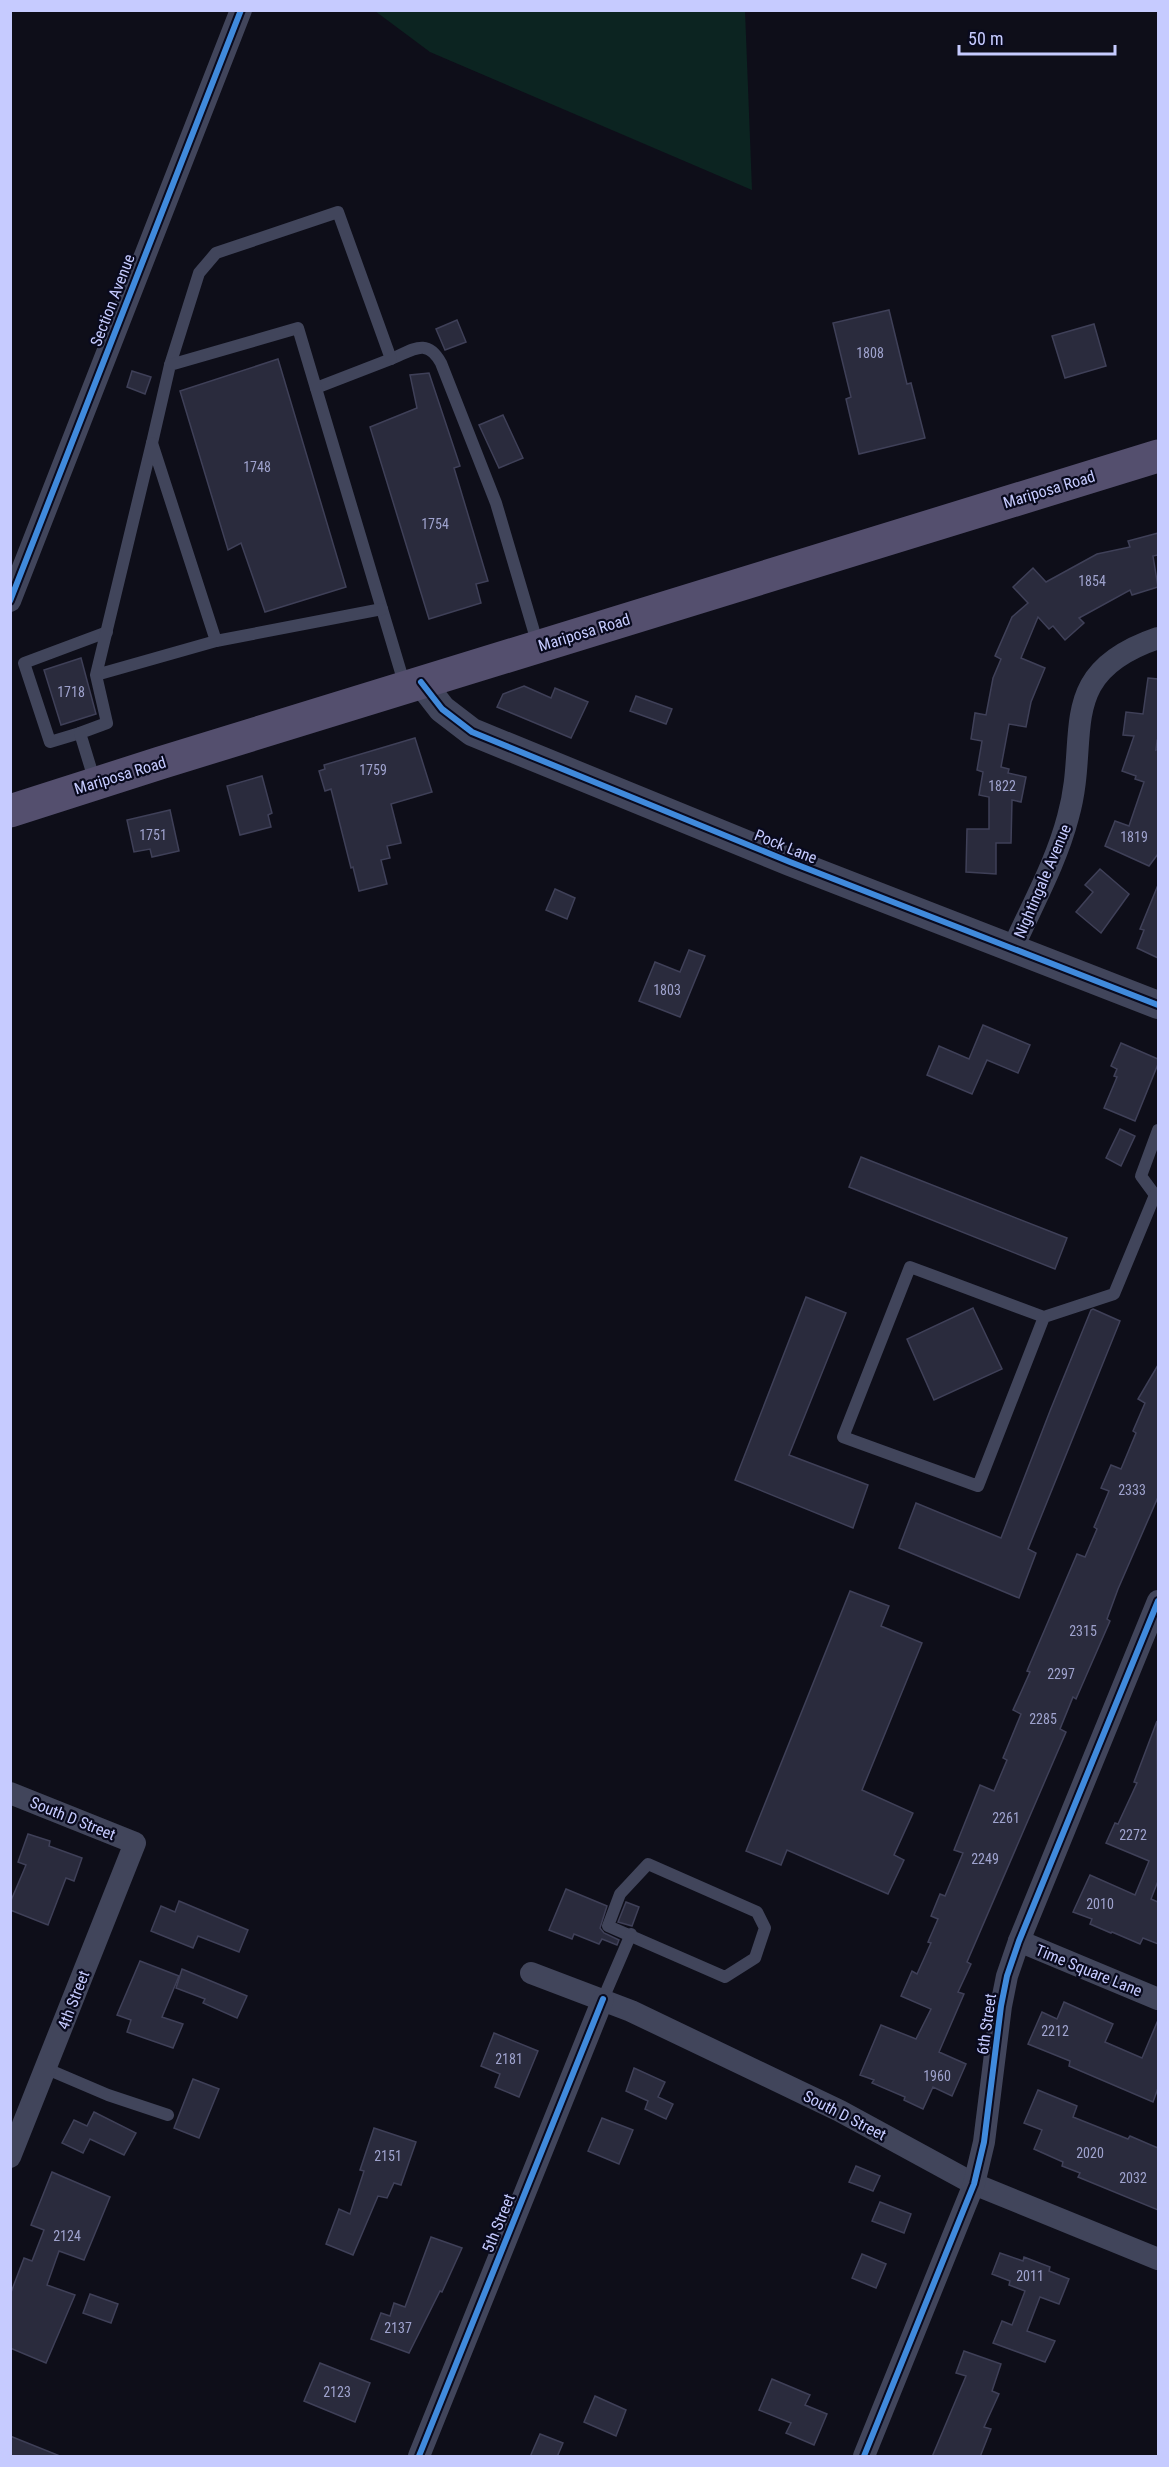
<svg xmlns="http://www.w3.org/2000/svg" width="1169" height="2467" font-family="'Roboto Condensed',sans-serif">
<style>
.green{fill:#0c2421}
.building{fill:#2a2b3d;stroke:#3f4058;stroke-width:1.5}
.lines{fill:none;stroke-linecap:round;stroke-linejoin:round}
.service{stroke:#41455b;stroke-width:12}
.minor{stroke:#41455b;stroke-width:22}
.tertiary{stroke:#41455b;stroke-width:28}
.primary{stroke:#544f6e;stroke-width:33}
.cycleway-casing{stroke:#090a1e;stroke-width:10}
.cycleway{stroke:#408adc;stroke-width:6}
.labels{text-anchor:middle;stroke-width:4.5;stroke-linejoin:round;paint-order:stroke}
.number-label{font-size:14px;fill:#9fa3ce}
.street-label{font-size:16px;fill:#c6cbff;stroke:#090a1e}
</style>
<rect width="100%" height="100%" fill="#0e0e19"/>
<polygon class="green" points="375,11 745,11 752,190 430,52"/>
<g class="building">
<polygon points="889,310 907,384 911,383 925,438 859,454 846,399 851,397 833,323"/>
<polygon points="457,320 466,342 445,350 436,329"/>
<polygon points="1094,324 1106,366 1065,378 1052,336"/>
<polygon points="278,359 346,587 265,612 241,543 228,550 180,391"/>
<polygon points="132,371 151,377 145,394 127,387"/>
<polygon points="429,373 460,466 454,468 488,581 476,584 481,603 429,619 370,427 417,408 410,375"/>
<polygon points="503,415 523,458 499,468 479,425"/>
<polygon points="1158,533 1158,555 1153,556 1158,587 1132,595 1130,590 1079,618 1084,623 1065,640 1053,626 1049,629 1038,617 1021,658 1045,668 1031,702 1026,727 1009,724 1001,767 1009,769 1008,773 1026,777 1021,802 1012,800 1011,843 996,843 996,874 966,872 967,829 989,829 989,797 979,795 983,772 977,770 982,741 971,739 975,713 986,715 993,678 1001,659 995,656 1012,617 1028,603 1013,587 1033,568 1046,582 1097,554 1130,547 1128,541"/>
<polygon points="81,658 96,714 61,725 44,670"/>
<polygon points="1148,678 1158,679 1158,742 1157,741 1156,750 1158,749 1158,854 1149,866 1105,846 1115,821 1129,826 1144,782 1135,779 1136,776 1122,771 1134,736 1123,735 1126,712 1143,714"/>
<polygon points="524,686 551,698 555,688 588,702 571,738 497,707 503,694"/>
<polygon points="636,696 672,709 666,724 630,711"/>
<polygon points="415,738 432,792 391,804 401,843 387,846 390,858 381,860 387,884 359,891 353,867 351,868 331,789 325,791 319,771 325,769 324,765"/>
<polygon points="262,776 272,813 268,815 271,827 240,835 227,786"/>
<polygon points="170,810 179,851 152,857 150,849 134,852 127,820"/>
<polygon points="1100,869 1129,894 1101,933 1076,912 1093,892 1085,885"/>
<polygon points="1158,885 1158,958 1137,948 1144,930 1140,929"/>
<polygon points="555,889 575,898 567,919 546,910"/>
<polygon points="689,950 705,956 680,1017 639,1001 655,962 680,972"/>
<polygon points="983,1025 1030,1045 1018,1073 987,1060 972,1094 927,1075 939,1046 969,1059"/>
<polygon points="1121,1043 1158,1059 1158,1064 1135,1121 1104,1108 1117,1077 1114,1076 1117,1069 1111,1066"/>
<polygon points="1120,1129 1135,1136 1121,1166 1106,1158"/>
<polygon points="861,1157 1067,1238 1055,1269 849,1187"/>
<polygon points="806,1297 846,1313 789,1455 868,1485 853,1528 735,1480"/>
<polygon points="973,1308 1002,1369 934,1400 907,1339"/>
<polygon points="1093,1309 1120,1321 1028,1549 1036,1553 1019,1598 899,1548 916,1503 1001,1538 1050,1411 1091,1310"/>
<polygon points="1158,1365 1158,1497 1118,1589 1107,1619 1110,1621 1076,1699 1073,1697 1060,1729 1066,1732 967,1962 971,1964 958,1992 964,1994 939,2052 966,2064 952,2096 933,2087 923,2109 904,2100 905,2097 872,2083 874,2080 860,2075 881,2025 916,2039 931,2009 901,1996 912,1971 917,1974 931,1943 928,1942 938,1919 931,1916 940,1894 945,1896 963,1853 954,1850 980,1785 994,1791 1007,1760 1003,1758 1021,1714 1013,1710 1030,1672 1027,1671 1077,1554 1085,1557 1097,1529 1094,1527 1109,1491 1101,1488 1111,1465 1121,1469 1136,1433 1133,1431 1145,1403 1138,1399"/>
<polygon points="850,1591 889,1606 881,1626 922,1643 862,1790 913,1813 894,1855 904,1860 888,1894 787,1850 781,1865 746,1851"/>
<polygon points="1157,1721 1158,1881 1151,1899 1158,1902 1158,1944 1143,1938 1140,1944 1112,1932 1111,1933 1090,1924 1092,1919 1073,1912 1090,1875 1135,1895 1149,1861 1106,1843 1115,1823 1118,1824 1137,1783 1134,1782"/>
<polygon points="28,1834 50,1841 49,1846 82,1858 74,1881 66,1878 48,1925 10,1910 10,1903 26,1865 18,1862"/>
<polygon points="566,1889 607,1906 600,1928 604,1933 619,1940 617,1945 602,1939 599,1944 574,1934 572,1939 549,1930"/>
<polygon points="179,1901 248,1930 239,1952 198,1936 193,1948 151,1931 161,1906 175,1912"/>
<polygon points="626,1902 639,1907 632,1926 618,1922"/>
<polygon points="140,1961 179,1976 162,2017 183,2024 173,2048 127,2032 131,2020 117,2015"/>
<polygon points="182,1969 247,1996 237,2018 203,2003 205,1999 176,1988"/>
<polygon points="1064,2002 1113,2024 1105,2042 1142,2058 1158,2020 1158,2088 1153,2102 1069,2066 1070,2061 1028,2044 1042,2012 1057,2019"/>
<polygon points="494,2033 538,2051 519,2097 495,2087 500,2074 481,2066"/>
<polygon points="634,2068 665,2082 658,2097 673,2104 666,2119 645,2109 648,2101 626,2091"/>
<polygon points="193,2079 219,2089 199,2138 174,2128"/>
<polygon points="1038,2090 1077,2106 1073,2117 1128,2139 1130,2136 1158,2148 1158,2210 1078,2177 1080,2173 1062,2166 1063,2162 1034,2149 1042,2130 1024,2123"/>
<polygon points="94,2112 136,2133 124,2155 90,2139 83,2153 62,2143 74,2120 87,2126"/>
<polygon points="602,2118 633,2130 619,2164 588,2151"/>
<polygon points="374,2128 416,2142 401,2185 394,2183 387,2198 378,2196 353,2255 326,2244 339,2209 350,2214 364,2171 360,2170"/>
<polygon points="856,2166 880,2176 873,2191 849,2182"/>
<polygon points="52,2172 110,2197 84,2260 59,2251 47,2285 75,2295 46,2363 10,2348 10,2295 24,2258 32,2261 44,2230 31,2225"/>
<polygon points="880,2202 911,2214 904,2233 872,2221"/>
<polygon points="431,2237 462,2248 442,2292 440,2291 409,2353 371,2339 381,2313 390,2316 394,2303 405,2307"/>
<polygon points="1000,2253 1023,2261 1024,2257 1050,2267 1049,2271 1069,2279 1059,2304 1040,2297 1027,2331 1055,2341 1045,2362 993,2343 1002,2321 1012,2325 1025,2291 1009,2285 1010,2281 992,2274"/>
<polygon points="862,2254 886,2264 876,2288 852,2278"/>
<polygon points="90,2294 118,2304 111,2323 83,2313"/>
<polygon points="964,2351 1001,2364 992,2391 999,2394 984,2427 991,2429 980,2457 932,2457 966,2376 956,2373"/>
<polygon points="320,2363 370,2383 355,2422 304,2401"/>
<polygon points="772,2379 810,2395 805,2405 827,2414 814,2445 786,2433 791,2423 759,2410"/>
<polygon points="595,2396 626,2410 616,2436 584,2422"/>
<polygon points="540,2434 563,2443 557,2457 530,2457"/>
<polygon points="10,2436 60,2456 59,2457 10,2457"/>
</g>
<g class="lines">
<g class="service">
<path d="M391 359C413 350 427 337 441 363L496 503 538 645"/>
<polyline points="170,365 199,273 216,253 338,212 391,359 316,388"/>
<polyline points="152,443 170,365 298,328 405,686"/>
<polyline points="216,641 382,609"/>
<polyline points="80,733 50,742 24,663 107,632"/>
<polyline points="95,782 80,733 107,723 96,675 152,443 216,641 96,675"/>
<polyline points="1155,1195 1141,1176 1158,1130"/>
<polyline points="1044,1317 978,1486 843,1437 910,1267 1044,1317 1114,1294 1155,1195"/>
<polygon points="648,1864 757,1912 765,1928 755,1958 725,1977 608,1926 620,1894"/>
<polyline points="603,1999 631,1934"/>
<polyline points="47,2069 108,2095 168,2115"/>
</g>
<g class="minor">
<polyline points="10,601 241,10"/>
<path d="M1013 948C1032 905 1056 863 1068 817 1091 736 1052 674 1158 638"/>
<polyline points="10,1793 135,1843 10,2157"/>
<polyline points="1019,1941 1158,1999"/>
<polyline points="531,1973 631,2011 840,2111 974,2184 1158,2259"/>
<polyline points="419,2456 603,1999"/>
<polyline points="864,2456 974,2184 984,2142 1001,2006 1007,1976 1019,1941 1158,1601"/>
</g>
<polyline class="tertiary" points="421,682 442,709 472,732 790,862 1158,1005"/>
<polyline class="primary" points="10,811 160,763 1158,456"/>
<g class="cycleway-casing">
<g id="cycleway">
<polyline points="10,601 241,10"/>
<polyline points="421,682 442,709 472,732 790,862 1158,1005"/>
<polyline points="419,2456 603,1999"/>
<polyline points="864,2456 974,2184 984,2142 1001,2006 1007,1976 1019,1941 1158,1601"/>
</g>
</g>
<use href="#cycleway" class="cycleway"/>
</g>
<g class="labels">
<g class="number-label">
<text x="870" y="358">1808</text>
<text x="257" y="472">1748</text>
<text x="435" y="529">1754</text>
<text x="1092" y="586">1854</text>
<text x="71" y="697">1718</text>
<text x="373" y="775">1759</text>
<text x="1002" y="791">1822</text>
<text x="153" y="840">1751</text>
<text x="1134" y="842">1819</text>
<text x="667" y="995">1803</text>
<text x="1132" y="1495">2333</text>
<text x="1083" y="1636">2315</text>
<text x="1061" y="1679">2297</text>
<text x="1043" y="1724">2285</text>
<text x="1006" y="1823">2261</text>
<text x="1133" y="1840">2272</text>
<text x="985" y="1864">2249</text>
<text x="1100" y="1909">2010</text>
<text x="1055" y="2036">2212</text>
<text x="509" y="2064">2181</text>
<text x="937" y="2081">1960</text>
<text x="1090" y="2158">2020</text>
<text x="388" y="2161">2151</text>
<text x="1133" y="2183">2032</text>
<text x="67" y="2241">2124</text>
<text x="1030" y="2281">2011</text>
<text x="398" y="2333">2137</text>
<text x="337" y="2397">2123</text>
</g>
<g class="street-label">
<text transform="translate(112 300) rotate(-69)" y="6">Section Avenue</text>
<text transform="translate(1049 489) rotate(-17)" y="6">Mariposa Road</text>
<text transform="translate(584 632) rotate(-17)" y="6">Mariposa Road</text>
<text transform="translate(120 775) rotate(-17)" y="6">Mariposa Road</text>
<text transform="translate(786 846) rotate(22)" y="6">Pock Lane</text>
<text transform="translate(1042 881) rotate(-67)" y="6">Nightingale Avenue</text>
<text transform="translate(73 1818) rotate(22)" y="6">South D Street</text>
<text transform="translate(1089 1970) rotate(22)" y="6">Time Square Lane</text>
<text transform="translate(73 2000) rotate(-69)" y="6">4th Street</text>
<text transform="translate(986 2024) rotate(-82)" y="6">6th Street</text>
<text transform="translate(845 2115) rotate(27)" y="6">South D Street</text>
<text transform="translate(498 2223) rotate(-68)" y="6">5th Street</text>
</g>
</g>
<rect width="1169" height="2467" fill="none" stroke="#c6cbff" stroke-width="24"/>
<path d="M959 45v9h156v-9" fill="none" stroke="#c6cbff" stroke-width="3"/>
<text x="968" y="45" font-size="18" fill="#c6cbff" stroke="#090a1e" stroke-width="4.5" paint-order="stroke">50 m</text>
</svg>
